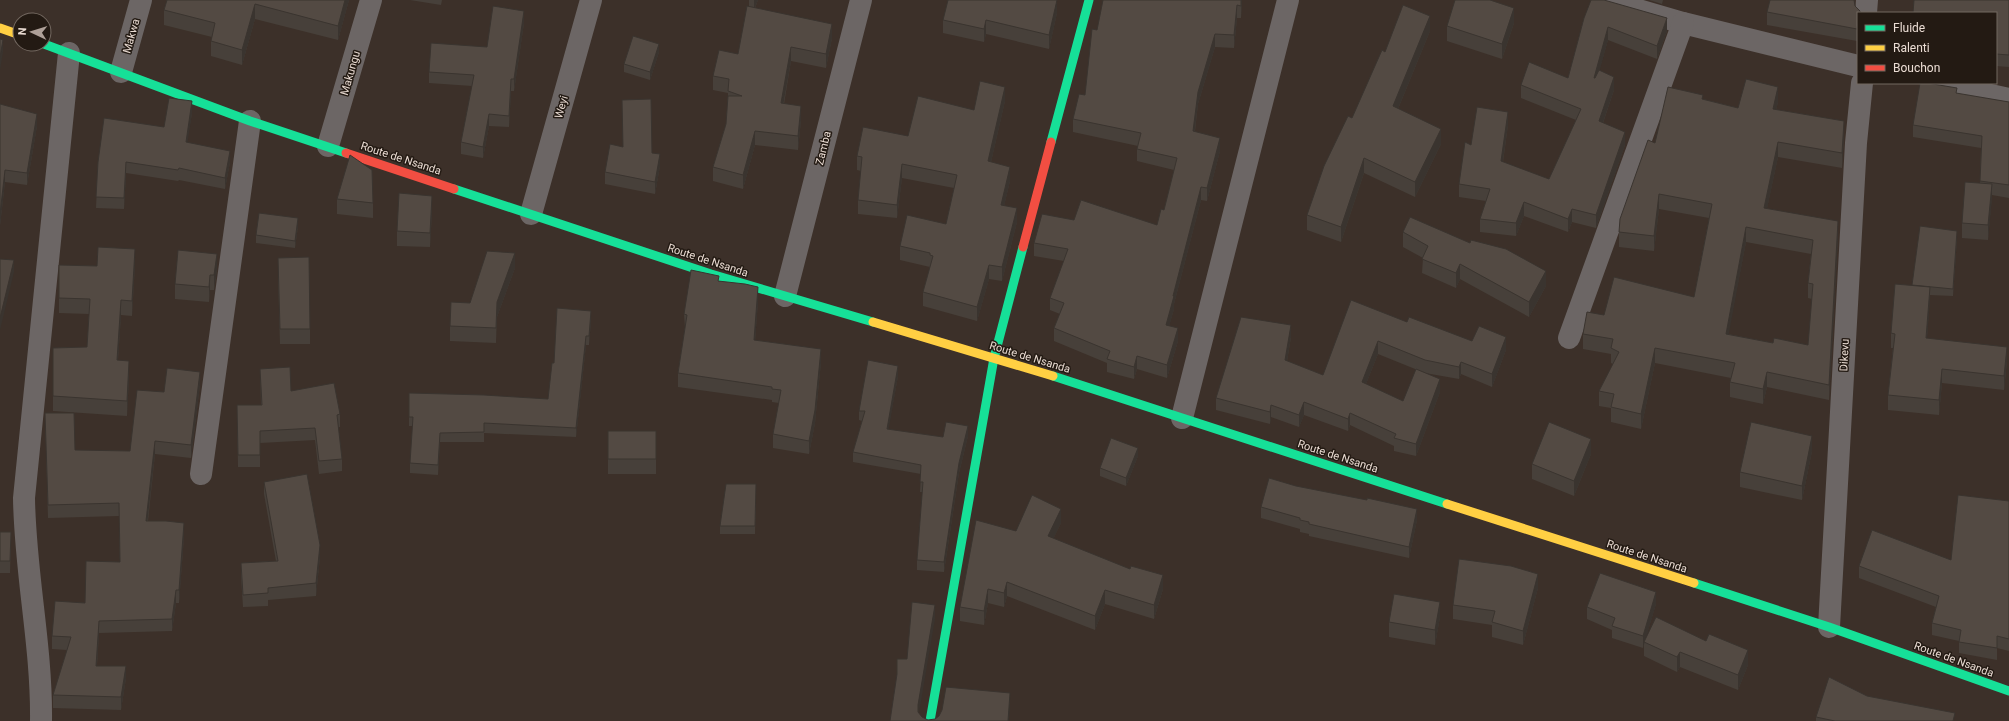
<svg xmlns="http://www.w3.org/2000/svg" width="2009" height="721" font-family="Roboto,sans-serif">
<style>
.lines{fill:none;stroke-linecap:round;stroke-linejoin:round}
.street{stroke:#6c6665;stroke-width:22}
.fast{stroke:#16e098;stroke-width:9}
.slow{stroke:#ffcf43;stroke-width:9}
.jam{stroke:#f24e42;stroke-width:9}
.wall{fill:#47403a;fill-rule:evenodd}
.shaded-wall{fill:#3a342f}
.building{fill:#534a43;stroke:#3a342f;fill-rule:evenodd}
.labels{text-anchor:middle;stroke-width:3;stroke-linejoin:round;paint-order:stroke}
.street-label{font-size:11px;fill:#ebddd4;stroke:#231a13}
</style>
<rect width="100%" height="100%" fill="#3c3029"/>
<g class="lines">
<g class="street">
<polyline points="1604,0 1683,23 1858,66"/>
<polyline points="1866,13 1867,0"/>
<polyline points="121,72 141,0"/>
<polyline points="1936,83 2009,99"/>
<polyline points="328,146 371,0"/>
<polyline points="531,214 591,0"/>
<polyline points="785,296 861,0"/>
<polyline points="1569,338 1683,23"/>
<polyline points="1182,418 1288,0"/>
<polyline points="201,474 250,121"/>
<polyline points="1829,627 1856,143 1862,83"/>
<path d="M41 721C42 646 25 573 24 498L69 53"/>
</g>
<g class="fast">
<polyline points="44,44 250,121 346,153"/>
<polyline points="1051,142 1089,0"/>
<polyline points="454,189 711,274 873,322"/>
<polyline points="1053,376 1447,504"/>
<polyline points="1694,583 1829,627 2009,691"/>
<polyline points="930,721 994,358 1023,247"/>
</g>
<g class="slow">
<polyline points="0,28 20,35"/>
<polyline points="873,322 1053,376"/>
<polyline points="1447,504 1694,583"/>
</g>
<g class="jam">
<polyline points="346,153 454,189"/>
<polyline points="1023,247 1051,142"/>
</g>
</g>
<g class="wall">
<polygon points="167,0 349,0 338,40 255,19 242,65 211,56 211,41 212,37 164,25 164,10"/>
<polygon points="410,0 442,0 441,5"/>
<polygon points="749,0 758,0 755,8 832,38 826,68 791,61 784,104 801,120 798,150 755,145 743,189 713,181 713,167 726,124 728,96 728,93 713,90 713,76 738,54 749,7"/>
<polygon points="1242,0 1241,18 1237,18 1234,48 1215,47 1198,104 1195,131 1220,151 1207,201 1201,200 1174,304 1174,309 1169,326 1178,341 1167,378 1137,369 1134,379 1107,372 1107,363 1054,341 1054,328 1060,314 1050,310 1050,298 1064,261 1034,256 1034,243 1074,220 1157,225 1164,210 1174,170 1137,161 1137,149 1138,146 1073,132 1073,119 1085,95 1097,30"/>
<polygon points="1649,0 1663,0 1662,4"/>
<polygon points="2009,0 2009,67 1996,66 1996,13"/>
<polygon points="1855,6 1860,13 1857,41 1767,25 1767,12"/>
<polygon points="1057,13 1049,49 986,34 984,42 943,33 943,20"/>
<polygon points="1584,18 1667,31 1657,59 1608,40 1599,71 1614,90 1603,123 1625,145 1596,228 1572,222 1568,232 1524,216 1516,236 1480,232 1480,219 1486,201 1459,197 1459,184 1471,145 1508,125 1503,162 1549,179 1576,120 1521,98 1521,85 1568,78"/>
<polygon points="524,23 514,91 511,91 509,127 489,126 483,158 461,154 461,142 472,86 429,83 429,72 487,47"/>
<polygon points="1514,23 1502,59 1447,41 1447,26"/>
<polygon points="1430,31 1398,109 1441,144 1415,197 1364,173 1341,242 1307,230 1307,215 1385,52"/>
<polygon points="659,52 650,80 624,72 624,64"/>
<polygon points="1957,94 2009,102 2009,198 1992,195 1988,240 1962,238 1962,223 1980,183 1981,148 1913,137 1913,125"/>
<path d="M1703 99 1738 108 1778 102 1776 110 1844 136 1842 168 1778 157 1767 208 1838 236 1829 400 1767 387 1763 404 1730 397V382L1731 378 1655 363 1641 429 1611 422V408L1599 406V391L1613 364 1611 363V354L1583 349V334L1604 315 1694 297 1709 218 1659 209 1654 251 1619 247V232L1655 143ZM1746 242 1811 254 1808 283V298L1812 299 1808 345 1773 343 1728 334Z"/>
<polygon points="1005,101 991,162 1010,181 1004,206 1017,222 1002,281 989,279 977,321 923,306 923,292 930,267 900,260 900,246 946,224 954,188 902,178 897,218 858,214 858,200 861,171 857,170 857,156 974,110"/>
<polygon points="0,104 37,126 27,185 5,182 0,226"/>
<polygon points="192,113 187,142 230,162 225,189 179,180 178,181 126,173 124,209 96,208 98,162"/>
<polygon points="652,153 660,166 655,194 605,184 605,172"/>
<polygon points="337,199 373,203 373,218 337,214"/>
<polygon points="432,211 430,247 397,246 397,231"/>
<polygon points="298,226 295,248 256,243 256,235"/>
<polygon points="1403,232 1546,286 1529,317 1460,279 1456,288 1422,273 1423,258 1403,247"/>
<polygon points="1957,239 1953,296 1930,295 1927,338 2007,361 2004,390 1942,383 1939,415 1888,410 1888,395 1893,348 1891,348 1891,333 1912,285"/>
<polygon points="135,264 132,316 121,315 118,360 129,376 127,416 53,411 53,348 87,347 89,314 59,313 59,265 97,266"/>
<polygon points="515,268 497,317 496,343 450,341 450,326 470,303"/>
<polygon points="217,269 214,290 210,290 209,302 175,299 175,284"/>
<polygon points="278,273 310,329 310,344 280,344"/>
<polygon points="719,281 758,301 755,341 821,362 815,423 809,454 773,448 773,434 779,403 772,402 772,400 678,387 678,373 685,328 684,314"/>
<polygon points="591,320 589,345 586,345 576,437 484,433 484,442 440,442 438,475 410,473 410,463 413,426 409,426 409,393 548,399 554,363"/>
<polygon points="1407,322 1472,341 1506,350 1492,387 1461,374 1459,379 1425,373 1378,354 1366,384 1403,401 1440,392 1416,456 1394,451 1394,446 1350,425 1348,431 1304,415 1299,427 1271,417 1270,424 1216,410 1216,398 1291,337 1287,361 1323,375"/>
<polygon points="260,369 291,391 340,414 340,427 338,427 342,459 342,471 319,474 315,440 260,443 260,467 238,467 237,405 261,405"/>
<polygon points="898,376 888,430 943,437 968,436 959,473 944,572 917,570 917,560 923,492 920,492 921,474 853,462 853,452 862,421 859,420 859,411"/>
<polygon points="200,385 191,458 155,454 148,521 184,536 179,603 176,603 172,631 99,633 97,666 126,678 121,710 53,708 53,695 67,650 52,649 52,636 85,603 120,562 119,516 48,518 45,413 75,450 130,451 164,392"/>
<rect x="608" y="431" width="48" height="43"/>
<polygon points="1812,451 1802,500 1740,487 1740,472"/>
<polygon points="1591,454 1574,496 1532,479 1532,464"/>
<polygon points="1138,456 1126,486 1100,476 1100,468"/>
<polygon points="264,482 320,557 316,596 268,600 268,606 243,607 241,576 241,563 276,561 264,494"/>
<polygon points="756,484 755,534 720,534 720,526"/>
<polygon points="2009,501 2009,651 1997,648 1997,660 1959,653 1959,641 1932,635 1932,623 1936,607 1859,578 1859,566 1951,560"/>
<polygon points="1261,507 1417,520 1409,558 1309,536 1309,534 1300,532 1300,529 1261,518"/>
<polygon points="1061,523 1053,539 1163,589 1154,619 1105,604 1095,630 1007,596 1004,607 988,603 984,625 960,621 960,607 1016,531"/>
<polygon points="0,532 11,532 10,573 0,573"/>
<polygon points="1538,588 1523,645 1492,637 1492,625 1453,619 1453,605"/>
<polygon points="1656,604 1645,640 1748,665 1738,690 1680,667 1677,672 1644,656 1644,642 1643,648 1612,638 1612,630 1587,619 1587,607"/>
<polygon points="1440,617 1435,645 1389,637 1389,622"/>
<polygon points="1816,717 1955,721 1816,721"/>
</g>
<g class="shaded-wall">
<polygon points="345,0 349,0 338,40 338,26"/>
<polygon points="754,0 758,0 754,10"/>
<polygon points="1057,0 1057,13 1049,49 1049,35"/>
<polygon points="1241,0 1242,0 1241,18"/>
<polygon points="255,4 255,19 242,65 242,50"/>
<polygon points="1237,5 1237,18 1234,48 1234,35"/>
<polygon points="1514,8 1514,23 1502,59 1502,44"/>
<polygon points="524,11 524,23 514,91 514,79"/>
<polygon points="1430,16 1430,31 1393,121 1393,106"/>
<polygon points="1667,18 1667,31 1657,59 1657,46"/>
<polygon points="986,20 986,34 984,42 984,29"/>
<polygon points="1858,22 1858,34 1857,41 1857,29"/>
<polygon points="832,24 832,38 826,68 826,54"/>
<polygon points="1608,27 1608,40 1594,91 1594,78"/>
<polygon points="1215,34 1215,47 1198,104 1193,144 1193,131 1198,92"/>
<polygon points="3,40 3,52 0,70 0,57"/>
<polygon points="659,44 659,52 650,80 650,72"/>
<polygon points="791,47 791,61 781,117 781,103"/>
<polygon points="1614,77 1614,90 1599,134 1599,121"/>
<polygon points="511,79 511,91 509,127 509,116"/>
<polygon points="1005,87 1005,101 988,175 988,161"/>
<polygon points="1778,87 1778,102 1773,124 1773,109"/>
<polygon points="192,101 192,113 186,153 186,142"/>
<polygon points="801,106 801,120 798,150 798,136"/>
<polygon points="1508,112 1508,125 1501,174 1501,161"/>
<polygon points="37,114 37,126 27,185 27,173"/>
<polygon points="489,114 489,126 483,158 483,147"/>
<polygon points="1844,121 1844,136 1842,168 1842,153"/>
<polygon points="1441,129 1441,144 1415,197 1415,182"/>
<polygon points="755,131 755,145 743,189 743,175"/>
<polygon points="1625,132 1625,145 1596,228 1596,215"/>
<polygon points="1220,138 1220,151 1207,201 1207,188"/>
<polygon points="1778,142 1778,157 1764,223 1764,208"/>
<polygon points="230,151 230,162 225,189 225,178"/>
<polygon points="660,154 660,166 655,194 655,182"/>
<polygon points="1364,158 1364,173 1341,242 1341,227"/>
<polygon points="126,162 126,173 124,209 124,198"/>
<polygon points="902,164 902,178 897,218 897,205"/>
<polygon points="1010,167 1010,181 1001,219 1001,205"/>
<polygon points="5,170 5,182 0,226 0,214"/>
<polygon points="1992,184 1992,199 1988,240 1988,225"/>
<polygon points="1201,187 1201,200 1174,304 1174,309 1166,338 1166,325 1173,296"/>
<polygon points="1659,194 1659,209 1654,251 1654,236"/>
<polygon points="432,196 432,211 430,247 430,233"/>
<polygon points="1524,202 1524,216 1516,236 1516,223"/>
<polygon points="1017,208 1017,222 1002,281 1002,267"/>
<polygon points="1572,209 1572,222 1568,232 1568,219"/>
<polygon points="298,218 298,226 295,248 295,241"/>
<polygon points="1838,221 1838,236 1829,400 1829,385"/>
<polygon points="1746,227 1746,242 1726,349 1726,334"/>
<polygon points="1957,231 1957,239 1953,296 1953,289"/>
<polygon points="135,249 135,264 132,316 132,301"/>
<polygon points="515,253 515,268 497,317 496,343 497,302"/>
<polygon points="217,254 217,269 214,290 214,275"/>
<polygon points="14,260 14,272 0,330 0,318"/>
<polygon points="1460,264 1460,279 1456,288 1456,273"/>
<polygon points="989,265 989,279 977,321 977,307"/>
<polygon points="1546,271 1546,286 1529,317 1529,302"/>
<polygon points="210,275 210,290 209,302 209,287"/>
<polygon points="758,287 758,301 754,354 754,340"/>
<polygon points="1930,287 1930,301 1926,352 1926,338"/>
<polygon points="121,300 121,315 117,375 117,360"/>
<polygon points="591,311 591,320 589,345 589,336"/>
<polygon points="1291,325 1291,337 1285,373 1285,360"/>
<polygon points="1178,328 1178,341 1167,378 1167,365"/>
<polygon points="586,336 586,345 576,437 576,428"/>
<polygon points="1506,337 1506,350 1492,387 1492,374"/>
<polygon points="1378,341 1378,354 1362,394 1362,382"/>
<polygon points="2007,347 2007,361 2004,390 2004,376"/>
<polygon points="1655,348 1655,363 1641,429 1641,414"/>
<polygon points="821,349 821,362 815,423 809,454 809,441"/>
<polygon points="1137,356 1137,369 1134,379 1134,367"/>
<polygon points="129,361 129,376 127,416 127,401"/>
<polygon points="1461,362 1461,374 1459,379 1459,367"/>
<polygon points="898,366 898,376 887,439 887,429"/>
<polygon points="1942,369 1942,383 1939,415 1939,400"/>
<polygon points="200,372 200,385 191,458 191,445"/>
<polygon points="1767,372 1767,387 1763,404 1763,389"/>
<polygon points="1440,379 1440,392 1416,456 1416,444"/>
<polygon points="1304,402 1304,415 1299,427 1299,415"/>
<polygon points="1271,405 1271,417 1270,424 1270,412"/>
<polygon points="1350,413 1350,425 1348,431 1348,419"/>
<polygon points="968,426 968,436 959,473 944,572 944,562 959,463"/>
<polygon points="440,433 440,442 438,475 438,465"/>
<polygon points="1812,436 1812,451 1802,500 1802,486"/>
<polygon points="1591,439 1591,454 1574,496 1574,481"/>
<polygon points="155,441 155,454 146,534 146,521"/>
<polygon points="1138,448 1138,456 1126,486 1126,478"/>
<polygon points="1061,509 1061,523 1048,550 1048,536"/>
<polygon points="1417,509 1417,520 1409,558 1409,547"/>
<polygon points="184,523 184,536 179,603 179,590"/>
<polygon points="320,545 320,557 316,596 316,583"/>
<polygon points="1538,574 1538,588 1523,645 1523,631"/>
<polygon points="1163,575 1163,589 1154,619 1154,605"/>
<polygon points="1007,582 1007,596 1004,607 1004,593"/>
<polygon points="988,589 988,603 984,625 984,611"/>
<polygon points="176,590 176,603 172,631 172,619"/>
<polygon points="1105,590 1105,604 1095,630 1095,616"/>
<polygon points="1656,592 1656,604 1643,648 1643,636"/>
<polygon points="1440,602 1440,617 1435,645 1435,630"/>
<polygon points="935,605 935,619 918,719 918,705"/>
<polygon points="99,621 99,633 96,679 96,666"/>
<polygon points="1748,650 1748,665 1738,690 1738,675"/>
<polygon points="1680,652 1680,667 1677,672 1677,657"/>
<polygon points="126,666 126,678 121,710 121,697"/>
<polygon points="1010,693 1010,707 1009,721 1008,721"/>
</g>
<g class="building">
<polygon points="167,0 345,0 338,26 255,4 242,50 211,41 215,23 164,10"/>
<polygon points="948,0 1057,0 1049,35 986,20 984,29 943,20"/>
<polygon points="1103,0 1241,0 1241,6 1237,5 1234,35 1215,34 1198,92 1193,131 1220,138 1207,188 1201,187 1173,296 1174,296 1166,325 1178,328 1167,365 1137,356 1134,367 1107,359 1110,351 1054,328 1064,303 1050,298 1068,249 1034,243 1042,214 1074,220 1081,200 1157,225 1161,209 1164,210 1177,158 1137,149 1141,133 1073,119 1079,94 1085,95 1092,29 1097,30"/>
<polygon points="1455,0 1490,0 1514,8 1502,44 1447,26"/>
<polygon points="1591,0 1604,0 1667,18 1657,46 1608,27 1594,78 1595,78 1599,70 1614,77 1599,121 1625,132 1596,215 1572,209 1568,219 1524,202 1516,223 1480,219 1490,189 1459,184 1465,142 1471,145 1477,107 1508,112 1501,161 1549,179 1581,109 1521,85 1529,62 1568,78 1584,18"/>
<polygon points="1770,0 1854,0 1855,6 1860,11 1860,13 1858,13 1858,22 1857,29 1767,12"/>
<polygon points="1914,0 2009,0 2009,55 1996,54 1996,13 1913,13"/>
<polygon points="1403,5 1430,16 1393,106 1441,129 1415,182 1364,158 1341,227 1307,215 1324,166 1348,116 1352,118 1382,50 1385,52"/>
<polygon points="493,6 524,11 514,79 511,79 509,116 489,114 483,147 461,142 474,75 429,72 431,43 487,47"/>
<polygon points="747,6 832,24 826,54 791,47 781,103 801,106 798,136 755,131 743,175 713,167 726,124 728,96 742,96 728,91 729,79 713,76 719,50 738,54"/>
<polygon points="633,36 659,44 650,72 624,64"/>
<polygon points="0,39 3,40 0,57"/>
<path d="M1746 79 1778 87 1773 109 1844 121 1842 153 1778 142 1764 208 1838 221 1829 385 1767 372 1763 389 1730 382 1735 363 1655 348 1641 414 1611 407 1614 394 1599 391 1619 352 1611 348 1613 339 1583 334 1587 312 1604 315 1614 277 1694 297 1712 204 1659 194 1654 236 1619 232 1620 219 1648 140 1655 143 1668 87 1703 95 1702 99 1738 108ZM1746 227 1813 240 1808 283 1813 284 1808 345 1774 338 1773 343 1726 334Z"/>
<polygon points="980,81 1005,87 988,161 1010,167 1001,205 1017,208 1002,267 989,265 977,307 923,292 933,256 930,255 930,253 900,246 907,215 946,224 957,175 902,164 897,205 858,200 862,157 857,156 863,127 908,136 918,96 974,110"/>
<polygon points="1920,83 1927,83 1957,88 1956,93 2009,102 2009,185 1980,181 1982,136 1913,125"/>
<polygon points="169,98 192,101 186,142 230,151 225,178 179,168 178,170 126,162 124,198 96,197 98,162 104,118 164,127"/>
<polygon points="651,99 652,153 660,154 655,182 605,172 610,144 623,147 622,100"/>
<polygon points="0,104 37,114 27,173 5,170 0,214"/>
<polygon points="350,155 372,170 373,203 337,199"/>
<polygon points="1965,182 1992,184 1988,225 1962,223"/>
<polygon points="399,193 432,196 430,233 397,231"/>
<polygon points="259,213 298,218 295,241 256,235"/>
<polygon points="1410,217 1470,243 1471,240 1506,249 1546,271 1529,302 1460,264 1456,273 1422,259 1428,246 1403,232"/>
<polygon points="1920,226 1957,231 1953,289 1912,285"/>
<polygon points="98,247 135,249 132,301 121,300 117,360 129,361 127,401 53,396 53,348 87,347 90,299 59,298 59,265 97,266"/>
<polygon points="178,250 217,254 214,275 210,275 209,287 175,284"/>
<polygon points="487,251 515,253 497,302 496,328 450,326 451,302 470,303"/>
<polygon points="309,257 310,329 280,329 278,258"/>
<polygon points="0,259 14,260 0,318"/>
<polygon points="691,270 719,276 718,281 745,284 758,287 754,340 821,349 815,410 809,441 773,434 781,390 772,389 772,387 678,373 687,315 684,314"/>
<polygon points="1895,284 1930,287 1926,338 2007,347 2004,376 1942,369 1939,400 1888,395 1895,334 1891,333"/>
<polygon points="1351,300 1407,322 1409,317 1472,341 1479,326 1506,337 1492,374 1461,362 1459,367 1425,360 1378,341 1362,382 1403,401 1416,369 1440,379 1416,444 1394,438 1396,434 1350,413 1348,419 1304,402 1299,415 1271,405 1270,412 1216,398 1241,317 1291,325 1285,360 1323,375"/>
<polygon points="557,308 591,311 589,336 586,336 576,428 484,423 484,432 440,433 438,465 410,463 413,417 409,417 409,393 484,395 548,399 552,363 554,363"/>
<polygon points="868,360 898,366 887,429 943,437 946,422 968,426 959,463 944,562 917,560 923,482 920,482 921,465 853,452 865,411 859,411"/>
<polygon points="290,367 291,391 334,383 340,414 337,415 342,459 319,461 315,428 260,431 260,455 238,455 237,405 262,405 260,369"/>
<polygon points="167,368 200,372 191,445 155,441 146,521 166,521 184,523 179,590 176,590 172,619 99,621 96,666 126,666 121,697 53,695 71,637 52,636 55,601 85,603 86,561 120,562 119,503 48,505 45,413 74,413 75,450 130,451 137,390 164,392"/>
<polygon points="1549,422 1591,439 1574,481 1532,464"/>
<polygon points="1751,422 1812,436 1802,486 1740,472"/>
<rect x="608" y="431" width="48" height="28"/>
<polygon points="1111,438 1138,448 1126,478 1100,468"/>
<polygon points="307,474 320,545 316,583 268,588 268,593 243,595 241,563 278,561 264,482"/>
<polygon points="1269,478 1296,486 1367,500 1367,498 1417,509 1409,547 1309,524 1309,522 1300,520 1300,518 1261,507"/>
<polygon points="726,484 756,484 755,526 720,526"/>
<polygon points="1032,495 1061,509 1048,536 1130,569 1131,566 1163,575 1154,605 1105,590 1095,616 1007,582 1004,593 988,589 984,611 960,607 976,520 1016,531"/>
<polygon points="1958,495 2009,501 2009,639 1997,636 1997,648 1959,642 1961,630 1932,623 1939,596 1859,566 1872,530 1951,560"/>
<polygon points="0,532 11,532 10,561 0,561"/>
<polygon points="1459,559 1511,566 1538,574 1523,631 1492,622 1495,611 1453,605"/>
<polygon points="1600,573 1656,592 1643,636 1612,626 1615,618 1587,607"/>
<polygon points="1394,594 1440,602 1435,630 1389,622"/>
<polygon points="912,602 935,605 918,705 918,712 922,717 928,720 935,719 939,716 942,710 946,687 1010,693 1008,721 890,721 897,674 897,659 907,659"/>
<polygon points="1656,617 1706,641 1709,634 1748,650 1738,675 1680,652 1677,657 1644,642"/>
<polygon points="1829,677 1867,696 1955,713 1953,721 1835,721 1816,717"/>
</g>
<g class="labels">
<g class="street-label">
<text transform="translate(131 36) rotate(-74)" y="4">Makwa</text>
<text transform="translate(350 73) rotate(-74)" y="4">Makungu</text>
<text transform="translate(561 107) rotate(-74)" y="4">Weyi</text>
<text transform="translate(823 148) rotate(-76)" y="4">Zamba</text>
<text transform="translate(401 158) rotate(18)" y="4">Route de Nsanda</text>
<text transform="translate(708 260) rotate(18)" y="4">Route de Nsanda</text>
<text transform="translate(1844 355) rotate(-87)" y="4">Dikevu</text>
<text transform="translate(1030 357) rotate(17)" y="4">Route de Nsanda</text>
<text transform="translate(1338 456) rotate(18)" y="4">Route de Nsanda</text>
<text transform="translate(1647 556) rotate(18)" y="4">Route de Nsanda</text>
<text transform="translate(1954 659) rotate(20)" y="4">Route de Nsanda</text>
</g>
</g>
<rect x="1857" y="12" width="140" height="72" fill="#231a13" stroke="#736860"/>
<rect x="1865" y="25" width="20" height="6" fill="#16e098" stroke="#736860"/>
<text x="1893" y="32" font-size="12" fill="#ebddd4">Fluide</text>
<rect x="1865" y="45" width="20" height="6" fill="#ffcf43" stroke="#736860"/>
<text x="1893" y="52" font-size="12" fill="#ebddd4">Ralenti</text>
<rect x="1865" y="65" width="20" height="6" fill="#f24e42" stroke="#736860"/>
<text x="1893" y="72" font-size="12" fill="#ebddd4">Bouchon</text>
<g transform="translate(32 32) rotate(274)"><circle r="19" fill="#231a13" stroke="#736860"/>
<path d="M0-3L7 15L0 10L-7 15Z" fill="#aea098"/>
<text y="-6" font-size="11" font-weight="bold" text-anchor="middle" fill="#ebddd4">N</text>
</g>
</svg>
